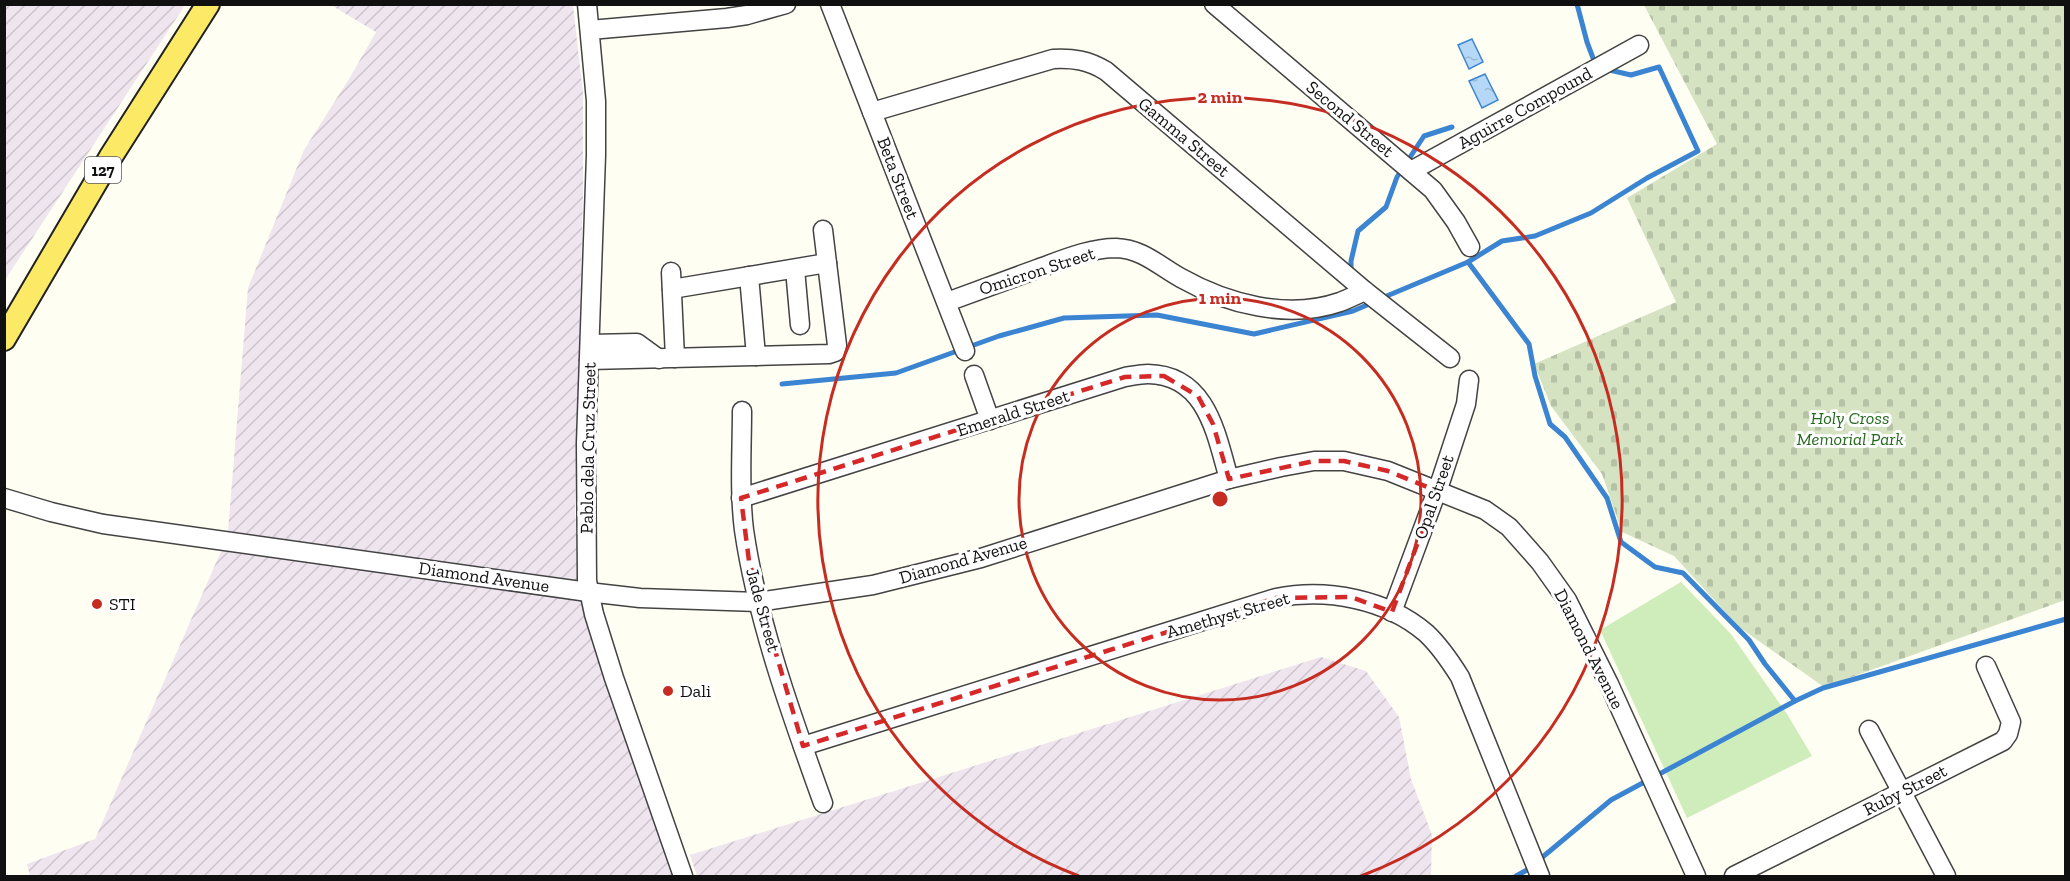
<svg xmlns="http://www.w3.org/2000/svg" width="2070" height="881" font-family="'Zilla Slab',serif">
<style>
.industrial{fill:url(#industrial-furrows)}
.grass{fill:#cfecbb}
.cemetery{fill:url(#cemetery-stones)}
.water{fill:url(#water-ripples);stroke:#3b84d2;stroke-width:1.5}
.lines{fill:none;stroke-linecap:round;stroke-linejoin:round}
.stream{stroke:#3b84d2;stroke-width:5}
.minor-casing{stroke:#434343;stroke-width:21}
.major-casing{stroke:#212121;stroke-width:26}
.minor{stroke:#fff;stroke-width:18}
.major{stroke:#fce966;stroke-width:22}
.marked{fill:none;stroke:#d62828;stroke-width:4.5;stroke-dasharray:12 8;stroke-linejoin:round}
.ring{fill:none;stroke:#c62d22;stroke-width:3}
.poi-dot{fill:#c62d22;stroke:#fff;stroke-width:2}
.labels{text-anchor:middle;stroke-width:6;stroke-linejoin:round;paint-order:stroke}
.shield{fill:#fff;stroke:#585858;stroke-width:1.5}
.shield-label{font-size:16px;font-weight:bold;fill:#101010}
.street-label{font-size:18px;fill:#101010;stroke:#fff}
.park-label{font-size:18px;font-style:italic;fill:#246b1d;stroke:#fff}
.poi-label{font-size:18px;fill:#101010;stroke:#fff;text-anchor:start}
.centre{fill:#c62d22;stroke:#fff;stroke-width:3}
.ring-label{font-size:18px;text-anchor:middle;font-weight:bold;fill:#c62d22;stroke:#fff;stroke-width:6;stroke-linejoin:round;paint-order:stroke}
</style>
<defs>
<pattern id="industrial-furrows" width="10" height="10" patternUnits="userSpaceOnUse" patternTransform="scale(1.5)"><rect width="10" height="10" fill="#efe5ef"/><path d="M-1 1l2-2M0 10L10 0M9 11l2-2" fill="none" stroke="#ccc3cc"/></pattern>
<pattern id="cemetery-stones" width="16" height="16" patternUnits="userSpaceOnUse" patternTransform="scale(1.5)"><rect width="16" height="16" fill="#d5e3c2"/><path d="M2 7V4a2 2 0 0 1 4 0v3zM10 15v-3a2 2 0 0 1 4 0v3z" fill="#b6c2a6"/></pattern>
<pattern id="water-ripples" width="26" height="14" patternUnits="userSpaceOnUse" patternTransform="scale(1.5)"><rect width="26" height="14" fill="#b6d8f8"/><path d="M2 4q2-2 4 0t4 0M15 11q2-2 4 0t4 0" fill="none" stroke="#9bb8d4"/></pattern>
</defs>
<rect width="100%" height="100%" fill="#fffef3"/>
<g class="industrial">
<polygon points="5,4 185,5 5,280 4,5"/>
<polygon points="331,5 573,5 583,94 583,195 575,509 579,581 228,531 248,288 304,150 349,79 376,32"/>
<polygon points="222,549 582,594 676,876 30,876 27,864 95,839"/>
<polygon points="1321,657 1366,671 1399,717 1411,779 1432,835 1431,876 697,876 690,855"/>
</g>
<polygon class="grass" points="1681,582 1731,634 1787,714 1812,756 1687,818 1600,630"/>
<polygon class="cemetery" points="1644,5 2065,5 2065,600 1824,687 1739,627 1674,556 1622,532 1602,474 1551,406 1534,364 1676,302 1627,198 1717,144"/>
<g class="water">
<polygon points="1472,39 1483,62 1469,69 1458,45"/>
<polygon points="1485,74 1498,100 1482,108 1469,81"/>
</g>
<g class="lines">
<g class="stream">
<polyline points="1577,4 1587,42 1596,66"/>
<polyline points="1605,69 1631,75 1659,67 1698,151 1647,178 1591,213 1535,236 1502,241 1468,262 1529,344 1535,376 1550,424 1565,437 1607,498 1621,542 1655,567 1683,573 1749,640 1765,664 1795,701 1823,688 2066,619"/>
<polyline points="1351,273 1351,261 1358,231 1386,207 1397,177 1424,136 1452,127"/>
<polyline points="1382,298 1468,262"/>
<polyline points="782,384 896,373 999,336 1064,318 1157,315 1254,334 1353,311 1374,302"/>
<polyline points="1516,876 1527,870 1611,800 1795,701"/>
</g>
<g class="minor-casing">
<g id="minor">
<polyline points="587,4 596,101 596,155 586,443 587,581 594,614 614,678 683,876"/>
<polyline points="830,4 965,351"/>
<polyline points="1214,4 1433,190 1456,222 1470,247"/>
<polyline points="590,30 727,18 747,15 786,4"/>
<path d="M872 112 1053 59C1073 58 1088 60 1106 71L1365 291 1450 358"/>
<polyline points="1411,171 1639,45"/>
<polyline points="795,269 800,325"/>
<polyline points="671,272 675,358"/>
<polyline points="749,276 756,356"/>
<polyline points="672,289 827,263"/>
<path d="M947 302C977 291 1007 280 1037 269 1062 260 1089 248 1116 248 1143 249 1159 266 1181 278 1227 304 1288 320 1340 302 1348 299 1356 295 1365 291"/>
<polyline points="590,344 637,343 659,359"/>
<polyline points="589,360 829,354 835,352 837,345 823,230"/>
<polyline points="974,375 990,420"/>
<path d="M742 411C742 450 739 491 744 530 757 620 792 717 823 803"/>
<polyline points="4,498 51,512 103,524 588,592 640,598 758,602 873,585 981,558 1229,479 1281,467 1314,461 1344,461 1388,471 1485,510 1509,527 1540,562 1567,600 1609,684 1696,876"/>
<path d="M741 498 1125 377C1132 376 1140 374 1148 374 1207 375 1216 434 1229 479"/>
<polyline points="1392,612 1441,480 1466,404 1469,380"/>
<polyline points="1869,730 1946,876"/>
<path d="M803 746 1276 598C1327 588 1386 599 1426 633 1440 646 1450 661 1460 677L1540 876"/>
<polyline points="1734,876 2003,741 2008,734 2011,722 1986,666"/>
</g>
</g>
<g class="major-casing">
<polyline id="major" points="4,339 110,158 208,4"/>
</g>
<use href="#minor" class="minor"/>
<use href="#major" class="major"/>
</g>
<path class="marked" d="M1164 376 1198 396 1213 424 1229 479 1314 461H1344L1388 471 1437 491 1392 612 1351 597 1276 598 803 746 749 561 741 498 1125 377Z"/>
<g class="ring">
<circle cx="1220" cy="499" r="201"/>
<path d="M1079 876A402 402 0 1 1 1361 876"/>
</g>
<g class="poi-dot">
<circle cx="97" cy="604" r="6"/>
<circle cx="668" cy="691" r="6"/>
</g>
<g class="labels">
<rect class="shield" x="85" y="157" width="36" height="26" rx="4.5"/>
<g class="shield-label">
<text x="103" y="176">127</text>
</g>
<g class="street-label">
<text transform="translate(1525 108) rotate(-29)" y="6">Aguirre Compound</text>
<text transform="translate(1350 119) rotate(40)" y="6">Second Street</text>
<text transform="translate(1184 137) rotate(40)" y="6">Gamma Street</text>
<text transform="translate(898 178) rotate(69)" y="6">Beta Street</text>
<text transform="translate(1037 271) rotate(-18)" y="6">Omicron Street</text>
<text transform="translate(1013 413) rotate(-18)" y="6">Emerald Street</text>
<text transform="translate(588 448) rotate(-89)" y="6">Pablo dela Cruz Street</text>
<text transform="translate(1434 497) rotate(-71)" y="6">Opal Street</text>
<text transform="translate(963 560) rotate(-16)" y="6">Diamond Avenue</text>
<text transform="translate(484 577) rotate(8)" y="6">Diamond Avenue</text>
<text transform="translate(763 610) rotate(75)" y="6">Jade Street</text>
<text transform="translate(1228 615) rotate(-16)" y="6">Amethyst Street</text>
<text transform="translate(1589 649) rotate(63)" y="6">Diamond Avenue</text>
<text transform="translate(1905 790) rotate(-27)" y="6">Ruby Street</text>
</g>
<g class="park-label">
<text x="1850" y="424">Holy Cross<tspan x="1850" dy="21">Memorial Park</tspan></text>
</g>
<g class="poi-label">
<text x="109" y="610">STI</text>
<text x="680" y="697">Dali</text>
</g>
</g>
<circle cx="1220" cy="499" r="9" class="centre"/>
<g class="ring-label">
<text x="1220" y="103">2 min</text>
<text x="1220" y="304">1 min</text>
</g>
<rect width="2070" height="881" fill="none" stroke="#101010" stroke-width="12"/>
</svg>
